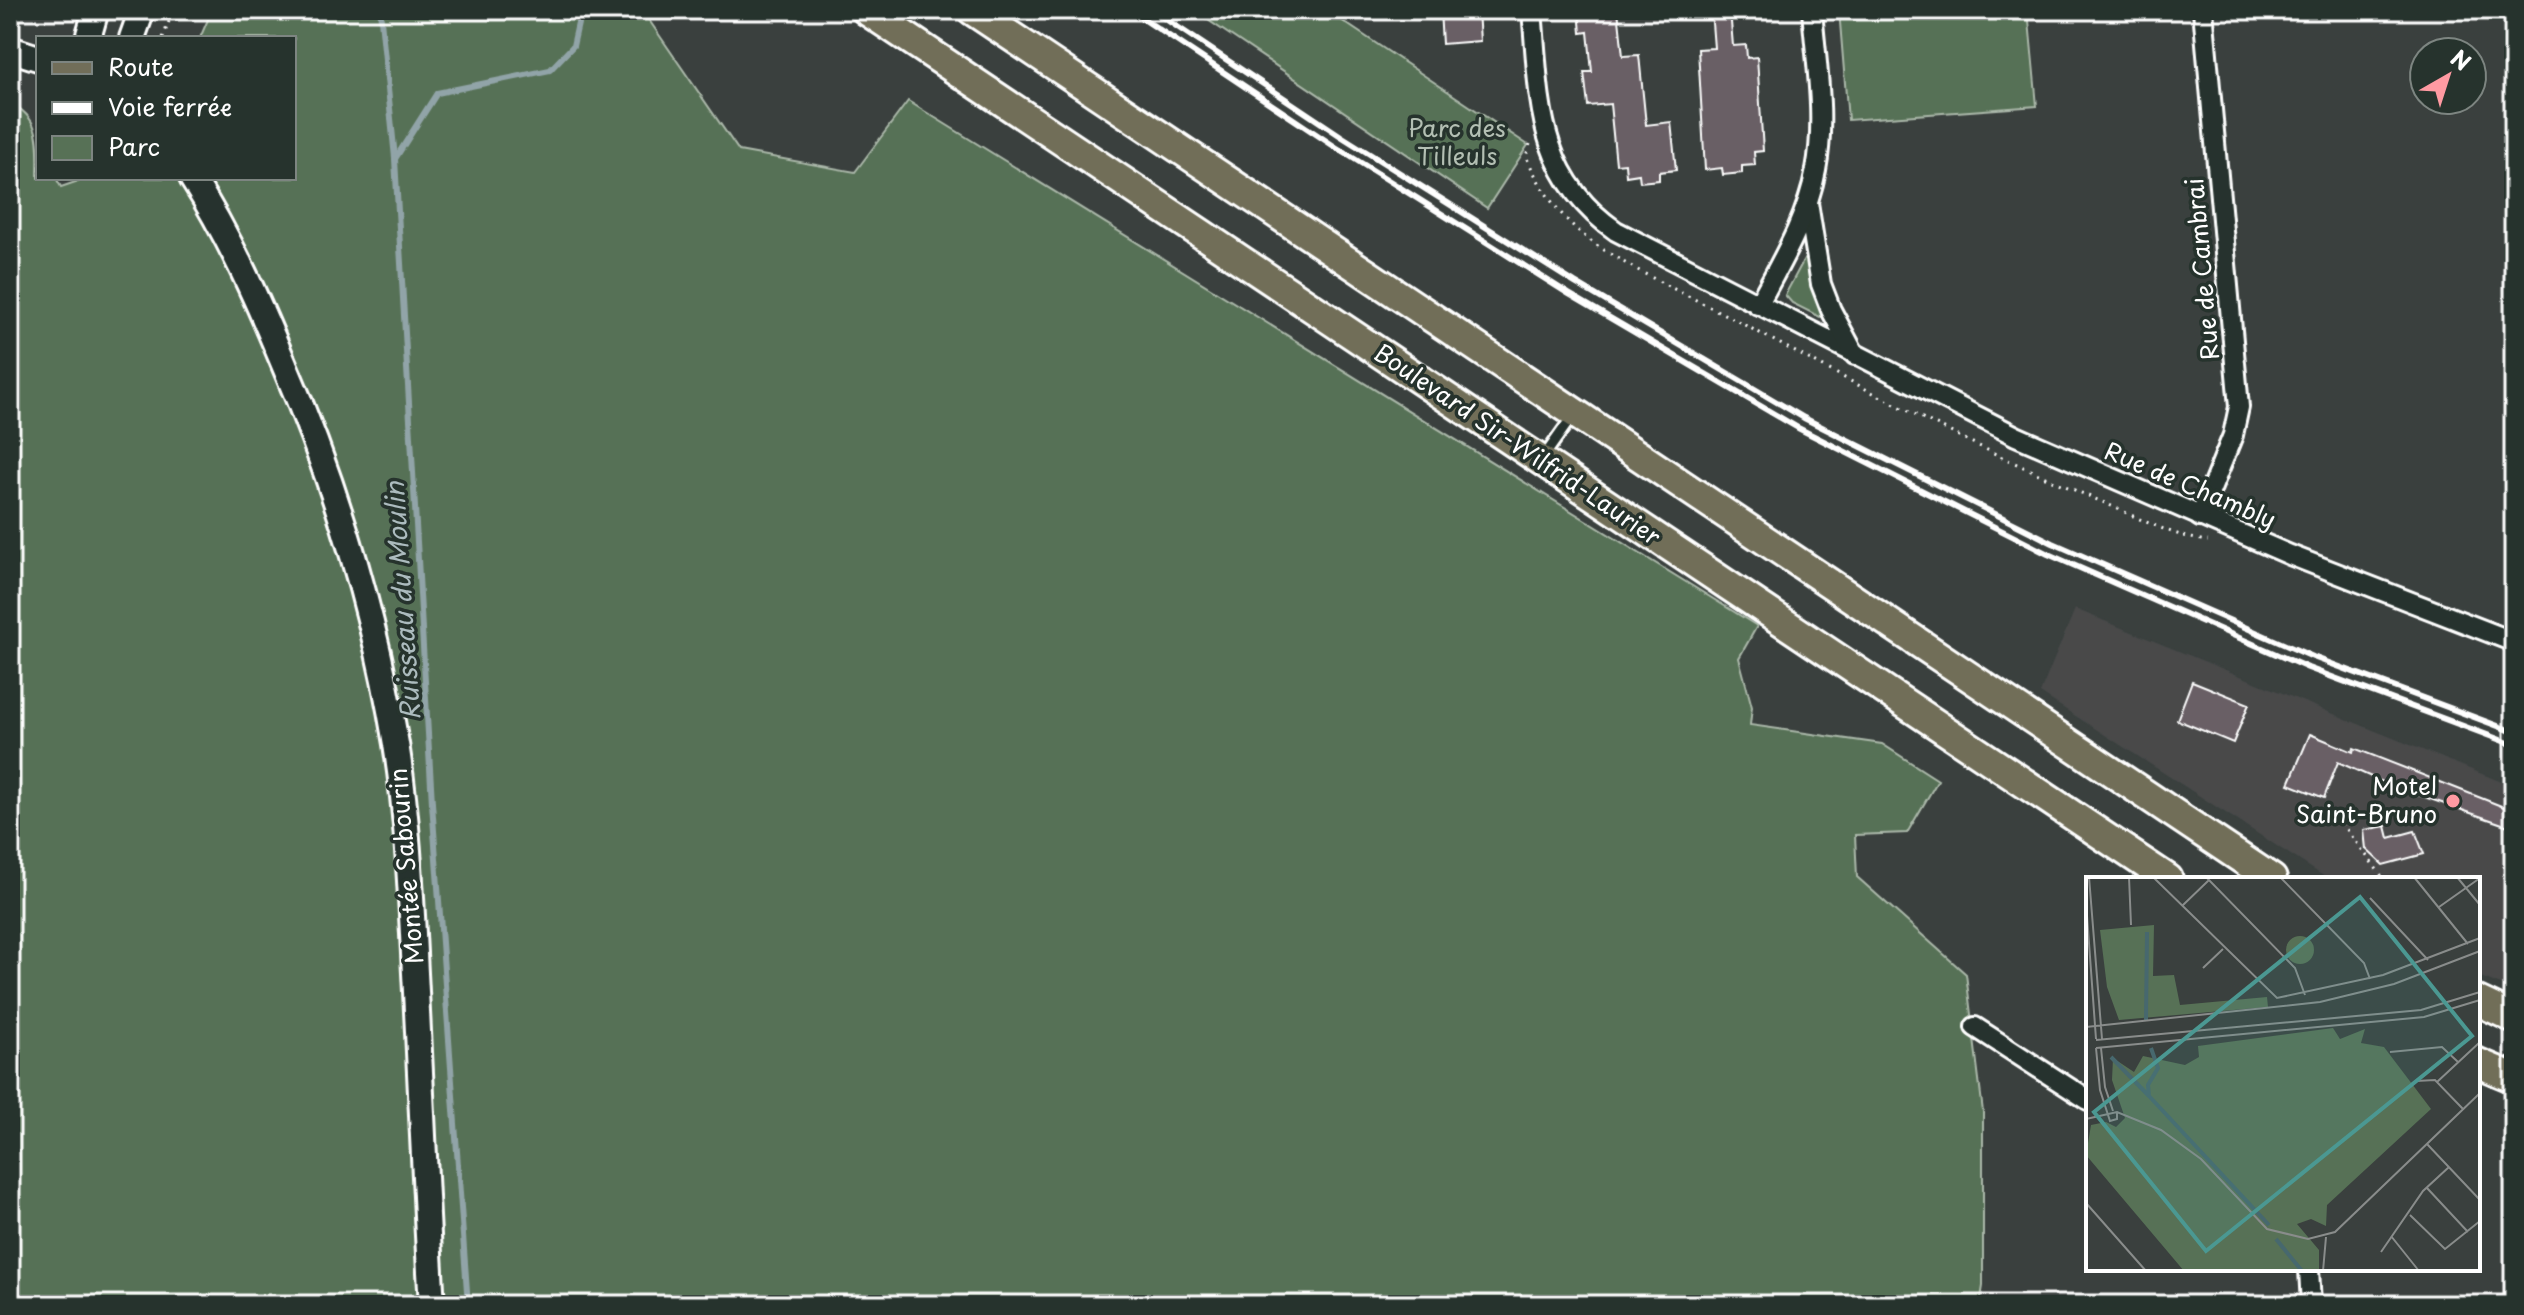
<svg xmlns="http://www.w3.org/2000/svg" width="2524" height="1315" font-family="'Playpen Sans',sans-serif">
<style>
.built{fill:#48494a}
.green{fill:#577156;stroke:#abb8aa;stroke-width:2}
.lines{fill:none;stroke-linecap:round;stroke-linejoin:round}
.stream{stroke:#91a4a8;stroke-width:6}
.building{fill:#695f65;stroke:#fff;stroke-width:2}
.lane-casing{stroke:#fff;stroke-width:15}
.street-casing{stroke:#fff;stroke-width:24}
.secondary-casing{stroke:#fff;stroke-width:30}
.primary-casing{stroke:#fff;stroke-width:34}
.path{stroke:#fff;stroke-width:3;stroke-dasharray:2 6;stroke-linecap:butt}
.lane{stroke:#26332d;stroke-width:9}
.street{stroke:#26332d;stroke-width:18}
.secondary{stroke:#26332d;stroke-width:24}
.primary{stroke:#716e59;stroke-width:28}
.rail{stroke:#fff;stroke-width:6}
.poi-dot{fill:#ff9aa2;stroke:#26332d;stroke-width:3}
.labels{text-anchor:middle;stroke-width:7;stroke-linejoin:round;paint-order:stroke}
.park-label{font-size:24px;fill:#b3bfb3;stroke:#26332d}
.street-label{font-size:24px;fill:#fff;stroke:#26332d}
.poi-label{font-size:24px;fill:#fff;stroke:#26332d;text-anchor:end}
.water-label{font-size:26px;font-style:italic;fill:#acbbbe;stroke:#26332d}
.inset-river{fill:none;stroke:#47686e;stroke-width:4}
.inset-road{fill:none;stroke:#898c8b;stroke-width:2}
.view{fill:#4b9892;fill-opacity:0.15;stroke:#4b9892;stroke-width:4}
.inset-edge{fill:none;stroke:#fff;stroke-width:4}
</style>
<rect width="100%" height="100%" fill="#3a403e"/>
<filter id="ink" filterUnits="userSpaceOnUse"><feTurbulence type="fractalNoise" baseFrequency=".0125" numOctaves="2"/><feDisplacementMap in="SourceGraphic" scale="16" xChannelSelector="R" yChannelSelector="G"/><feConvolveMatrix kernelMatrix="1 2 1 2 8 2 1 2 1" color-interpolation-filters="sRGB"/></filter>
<g filter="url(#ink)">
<polygon class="built" points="2075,609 2514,787 2514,990 2478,976 2478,879 2328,879 2040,693"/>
<g class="green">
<path d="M212 10H642L739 151 855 172 908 101 1757 626 1739 658 1752 707 1750 725 1882 744 1938 780 1907 833 1855 835 1857 877 1966 974 1983 1112V1286L1980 1305H10V103C43 119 38 145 38 178H56L61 187 87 178H294V38H200Z"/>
<polygon points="1193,10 1326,10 1528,145 1487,208"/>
<polygon points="1839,10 2028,10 2037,106 1848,120"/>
<polygon points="1807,254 1816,298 1823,316 1820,317 1792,303 1785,295"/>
</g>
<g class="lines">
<g class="stream">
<polyline points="380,10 395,158"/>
<polyline points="468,1305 432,803 395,159 437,93 550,70 573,46 581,10"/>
</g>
</g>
<g class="building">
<polygon points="1440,10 1478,10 1480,41 1442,44"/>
<polygon points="1579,10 1618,10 1623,56 1639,55 1646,125 1671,122 1676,170 1659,172 1659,180 1640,182 1639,174 1626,176 1625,163 1616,164 1610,104 1588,106 1584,72 1592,72 1588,32 1581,33"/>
<polygon points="1711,10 1730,10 1733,46 1746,45 1747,58 1757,57 1763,151 1754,152 1755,165 1742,166 1742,173 1723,175 1722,168 1705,170 1698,49 1714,48"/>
<polygon points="2192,681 2249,704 2233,743 2177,720"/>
<polygon points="2310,734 2353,752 2354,748 2514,811 2514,828 2387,784 2338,762 2324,798 2289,784"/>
<polygon points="2386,826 2389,838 2415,831 2424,854 2383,865 2366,849 2364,830"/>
</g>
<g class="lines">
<g class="lane-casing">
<polyline id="lane" points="1543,458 1574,414"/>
</g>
<g class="street-casing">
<g id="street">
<path d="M1532 10C1540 98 1535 175 1616 231L2016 436 2290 555 2514 642"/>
<polyline points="1808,203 1821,284 1831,310 1855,355"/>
<path d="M1758 305C1781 262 1807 219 1816 170 1826 117 1816 63 1812 10"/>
<polyline points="2200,517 2233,435 2239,407 2203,10"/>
<polyline points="1975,1027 2088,1100"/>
<polyline points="2309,1269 2311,1305"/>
</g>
</g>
<g class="secondary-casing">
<g id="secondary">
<polyline points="88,38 96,10"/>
<polyline points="132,38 142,10"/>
<polyline points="10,49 38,58"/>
<path d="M192 178C229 236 257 299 283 362 336 485 374 612 396 744 408 819 411 896 415 973 421 1083 425 1194 432 1305"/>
</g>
</g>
<g class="primary-casing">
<g id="primary">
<polyline points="866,10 2168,879"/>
<polyline points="972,10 2272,879"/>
<polyline points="2478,1001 2514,1018"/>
<polyline points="2478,1063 2514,1078"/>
</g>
</g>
<g class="path">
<polyline points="163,38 173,10"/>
<path d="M1530 144 1526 156C1540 188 1559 216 1587 238 1629 270 1693 297 1741 323 1859 386 1977 449 2100 501 2133 515 2172 537 2208 541"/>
<polyline points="2342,823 2384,879"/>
</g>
<use href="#lane" class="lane"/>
<use href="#street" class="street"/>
<use href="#secondary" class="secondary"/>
<use href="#primary" class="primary"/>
<g class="rail">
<polyline points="1130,10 1334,146 1569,294 1798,428 2048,554 2308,668 2514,745"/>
<polyline points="1152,10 1341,136 1575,283 1804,418 2053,543 2313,657 2514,732"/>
</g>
</g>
</g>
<circle class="poi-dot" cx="2453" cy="801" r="8"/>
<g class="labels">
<g class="park-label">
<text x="1457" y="137">Parc des<tspan x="1457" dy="28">Tilleuls</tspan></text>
</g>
<g class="street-label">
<text transform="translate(2203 269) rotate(-95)" y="8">Rue de Cambrai</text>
<text transform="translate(1517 445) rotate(34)" y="8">Boulevard Sir-Wilfrid-Laurier</text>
<text transform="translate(2190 486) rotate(23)" y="8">Rue de Chambly</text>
<text transform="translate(407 866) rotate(-95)" y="8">Montée Sabourin</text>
</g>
<g class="poi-label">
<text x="2437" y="795">Motel<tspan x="2437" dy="28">Saint-Bruno</tspan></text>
</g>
<g class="water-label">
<text transform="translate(403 601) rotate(-94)" y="9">Ruisseau du Moulin</text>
</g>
</g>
<g transform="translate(2086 877)">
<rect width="394" height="394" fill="#3a403e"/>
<path d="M68 48 67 99 88 98 94 128 181 120 182 130 33 143 21 110 14 53ZM200 73a14 14 0 1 1 28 0a14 14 0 1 1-28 0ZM247 151 254 162 279 152 275 166 298 170 345 232 241 328 240 349 225 342 211 347 233 373V394H98L0 278 5 248 20 245 30 250 39 241 26 203 27 181 48 195 57 179 99 188 113 180 112 169Z" fill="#577156"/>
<path class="inset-river" d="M60 143 61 55M65 171 72 191 62 208 63 219 183 348M25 180 63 219M190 362 216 394"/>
<path class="inset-road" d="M3 0 16 162M43 0 45 48M67 0 191 121 297 98 394 61M120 0 209 91 219 118M194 0 278 86 284 102M328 0 382 67M371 0 394 28M284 21 342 83M0 25 10 162M96 29 123 3M353 30 394 1M117 91 137 72M0 150 234 125 308 107 394 74M10 163 335 133 394 115M10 171 14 213 24 244 31 242V235M10 171 338 140 394 123M15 171 19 210 27 234M304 175 356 170 372 185M330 204 349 203 377 232M351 205 394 165M0 242 31 235 75 253 115 282 181 352 222 362 249 355 394 216M341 267 394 323M341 311 382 355M0 326 60 394M324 338 359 372 394 344M305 359 333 394M295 375 337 314 363 290M237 394 240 360"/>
<path class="view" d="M274 20 386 159 120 374 8 235Z"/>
<rect width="394" height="394" class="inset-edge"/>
</g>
<rect width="2524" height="1315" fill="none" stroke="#26332d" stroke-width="40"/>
<rect x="20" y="20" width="2484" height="1275" fill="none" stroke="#fff" stroke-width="3" filter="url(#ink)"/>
<rect x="36" y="36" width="260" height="144" fill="#26332d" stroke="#7d8581" stroke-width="2"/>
<rect x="52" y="62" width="40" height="12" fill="#716e59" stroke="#7d8581" stroke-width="2"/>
<text x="108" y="76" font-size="24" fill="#ffffff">Route</text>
<rect x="52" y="102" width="40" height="12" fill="#ffffff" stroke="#7d8581" stroke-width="2"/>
<text x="108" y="116" font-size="24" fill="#ffffff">Voie ferrée</text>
<rect x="52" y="136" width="40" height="24" fill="#577156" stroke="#7d8581" stroke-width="2"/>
<text x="108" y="156" font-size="24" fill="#ffffff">Parc</text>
<g transform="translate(2448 76) rotate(39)"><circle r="38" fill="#26332d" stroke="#7d8581" stroke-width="2"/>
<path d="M0-6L14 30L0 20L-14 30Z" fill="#ff9aa2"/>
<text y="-12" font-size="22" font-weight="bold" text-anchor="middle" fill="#ffffff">N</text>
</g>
</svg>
